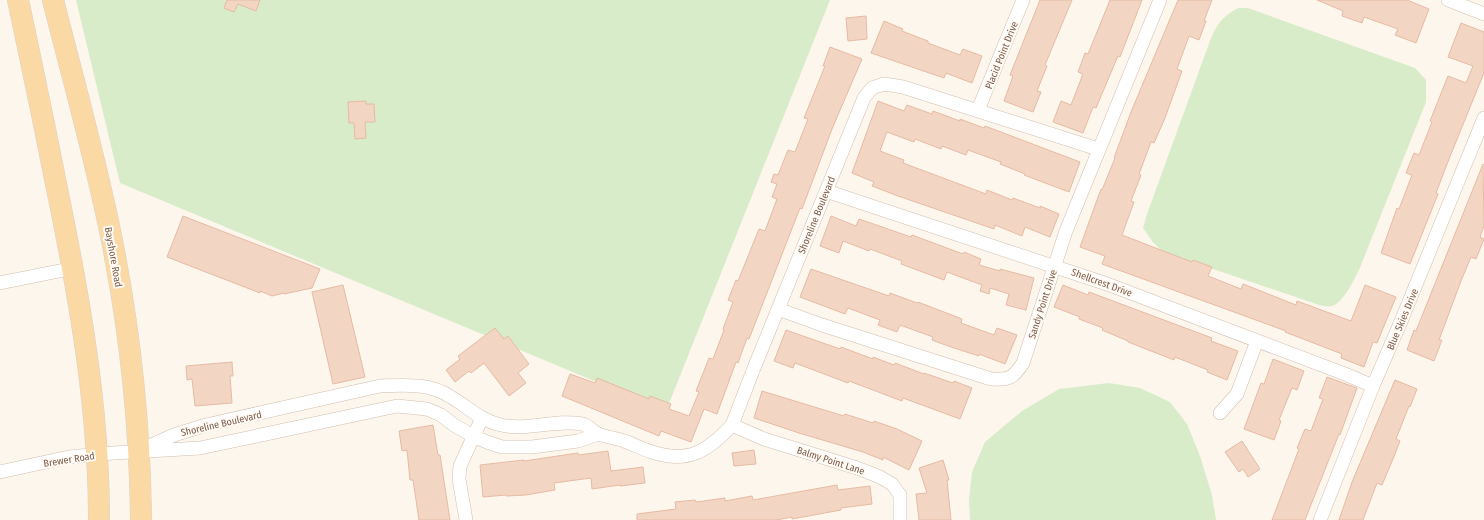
<svg xmlns="http://www.w3.org/2000/svg" width="1484" height="520" font-family="'Fira Sans Condensed',sans-serif">
<style>
.green{fill:#d8ecc9}
.building{fill:#f3d5c3;stroke:#e6bba3}
.lines{fill:none;stroke-linecap:round;stroke-linejoin:round}
.street-casing{stroke:#d1beb0;stroke-width:14}
.primary-casing{stroke:#dad1cd;stroke-width:22}
.street{stroke:#fff;stroke-width:13}
.primary{stroke:#fbd9a5;stroke-width:21}
.labels{text-anchor:middle;stroke-width:4;stroke-linejoin:round;paint-order:stroke}
.street-label{font-size:10px;fill:#7a5c4d;stroke:#fffaf3}
</style>
<rect width="100%" height="100%" fill="#fdf6ec"/>
<g class="green">
<polygon points="76,0 830,0 666,411 120,183"/>
<path d="M1238 8H1248L1415 68 1426 80V102L1359 270C1353 281 1344 302 1332 306 1328 307 1323 306 1319 305L1163 252 1152 241 1143 228 1147 214 1211 38C1219 22 1222 17 1238 8Z"/>
<polygon points="1109,383 1140,388 1170,402 1187,424 1200,456 1212,495 1216,520 970,520 969,500 972,472 985,442 1022,411 1059,389"/>
</g>
<g class="building">
<polygon points="227,0 260,0 256,11 238,4 234,12 224,8"/>
<polygon points="1040,0 1072,0 1045,65 1047,66 1037,91 1041,92 1033,112 1004,101 1013,76 1010,75"/>
<polygon points="1110,0 1142,0 1120,57 1118,56 1096,108 1093,107 1083,133 1053,122 1061,101 1071,105 1083,74 1078,72 1085,53 1088,54"/>
<polygon points="1178,0 1212,0 1204,21 1206,21 1199,40 1189,36 1177,69 1182,71 1165,118 1154,143 1151,142 1139,174 1141,175 1131,201 1134,202 1122,235 1192,262 1193,260 1212,267 1208,276 1241,289 1243,284 1296,305 1297,301 1351,321 1365,285 1396,297 1377,343 1373,342 1364,367 1341,358 1342,354 1285,332 1286,331 1102,264 1105,256 1080,247 1101,189 1102,190 1115,158 1114,158 1131,112"/>
<polygon points="1317,0 1407,0 1429,9 1416,43 1395,35 1398,29 1364,17 1362,23 1342,16 1343,11"/>
<polygon points="866,16 867,39 848,41 846,18"/>
<polygon points="884,21 903,29 902,31 928,41 928,43 960,55 963,49 982,56 972,83 946,73 944,78 871,53"/>
<polygon points="1461,23 1484,32 1484,73 1449,159 1436,193 1438,194 1410,264 1381,253 1397,208 1399,209 1412,175 1406,173 1414,153 1419,155 1432,122 1430,121 1448,76 1466,83 1473,66 1448,57"/>
<polygon points="830,47 862,59 832,129 802,209 800,208 749,339 747,338 738,363 736,362 717,414 704,409 691,442 661,431 659,436 562,396 570,374 595,383 597,378 649,399 650,396 671,404 669,409 689,416 699,392 696,391 709,358 713,359 724,330 723,329 733,302 728,300 736,280 738,281 759,229 765,231 777,199 772,197 777,184 771,182 774,174 778,175 788,150 795,152 808,119 804,118 825,66 823,66"/>
<polygon points="366,101 366,104 374,104 375,122 365,122 366,138 355,139 354,123 349,123 348,102"/>
<polygon points="878,101 904,111 907,105 932,114 933,111 960,121 960,119 984,128 985,126 1080,162 1069,192 1024,175 1025,174 1000,164 1001,162 968,150 966,155 942,146 941,149 915,139 914,142 887,132 880,151 904,160 903,163 986,194 987,190 1012,200 1013,198 1040,208 1040,206 1059,214 1050,237 1025,227 1022,236 995,225 994,229 898,196 872,186 874,182 852,173"/>
<polygon points="1483,164 1484,226 1480,237 1484,239 1476,259 1471,257 1461,281 1439,340 1442,340 1434,361 1407,350 1414,330 1416,331 1426,306"/>
<polygon points="183,216 320,269 312,288 284,294 284,293 272,296 260,291 260,293 167,257"/>
<polygon points="831,216 856,226 859,219 911,237 912,235 963,254 964,252 981,259 979,265 1000,271 1000,269 1034,278 1026,310 1006,305 1009,294 990,288 989,294 980,291 982,285 947,272 944,280 901,264 902,261 870,249 869,251 843,241 839,253 820,246"/>
<polygon points="811,269 889,296 890,293 917,303 918,302 962,319 961,323 994,335 997,328 1017,335 1005,364 979,354 979,356 951,347 932,340 933,337 900,325 897,332 878,325 880,320 848,308 845,314 800,297"/>
<polygon points="343,285 365,377 333,384 312,292"/>
<polygon points="1063,285 1088,295 1089,292 1212,338 1211,341 1238,351 1227,380 1207,372 1208,370 1175,357 1174,360 1128,342 1128,341 1102,330 1103,328 1079,319 1080,317 1054,307"/>
<polygon points="495,328 504,339 508,336 529,364 518,373 526,383 509,396 484,363 471,373 469,371 455,382 446,370 460,359 458,356"/>
<polygon points="786,330 840,349 841,347 873,359 873,357 894,365 895,363 924,374 924,373 953,383 954,381 972,388 960,419 903,398 902,401 849,381 848,383 795,363 793,368 774,361"/>
<polygon points="1273,359 1304,371 1297,390 1292,388 1279,420 1281,421 1274,440 1244,429 1261,383 1264,384"/>
<polygon points="232,362 233,376 230,376 232,403 195,406 192,379 187,380 186,366"/>
<polygon points="1327,377 1357,388 1340,435 1339,434 1305,520 1272,520 1299,449 1297,448 1305,429 1311,431 1323,399 1319,398"/>
<polygon points="1395,380 1417,389 1410,407 1409,406 1396,439 1400,441 1393,459 1382,485 1377,483 1363,520 1339,520 1352,482"/>
<polygon points="762,391 844,416 845,414 873,423 874,421 897,429 922,441 909,470 883,457 883,460 863,452 799,433 754,418"/>
<polygon points="433,425 438,455 440,455 450,520 419,520 413,480 410,480 407,450 402,451 399,431"/>
<polygon points="1242,441 1260,469 1248,477 1243,469 1239,472 1225,452"/>
<polygon points="754,450 756,464 734,466 732,453"/>
<polygon points="608,451 611,471 643,467 645,483 620,486 620,485 592,489 591,478 554,483 555,490 526,495 506,496 506,495 483,497 480,465 524,460 524,461 578,453 579,455"/>
<polygon points="943,460 949,480 947,480 951,520 919,520 916,494 927,493 919,468"/>
<polygon points="837,485 838,490 870,486 872,504 841,508 841,510 792,519 792,517 776,520 637,520 637,514 676,509 675,502 695,500 696,502 725,498 725,501 752,496 753,500"/>
</g>
<g class="lines">
<g class="street-casing">
<g id="street">
<polyline points="1448,0 1484,14"/>
<polyline points="978,110 1023,0"/>
<polyline points="826,191 1107,284 1345,374 1373,386"/>
<polyline points="0,283 74,268"/>
<path d="M778 309 822 325 991 379C1010 380 1013 378 1023 363L1066 231 1160 0"/>
<polyline points="1220,413 1237,394 1257,341"/>
<polyline points="732,425 764,439 857,468 880,477 892,484 900,495 900,520"/>
<path d="M138 451 174 435 206 425 380 386C404 385 430 383 451 397 468 407 481 421 501 425 528 431 555 419 582 424 588 425 592 431 598 434 606 437 616 438 624 441 633 444 642 449 652 452 688 464 708 451 732 425L754 368 864 98 872 88 884 84 903 87 1098 149"/>
<polyline points="0,472 69,457 113,453 200,448 397,406 427,409 441,415 454,425 473,436 487,442 502,447 532,447 578,441 598,434"/>
<polyline points="466,520 459,479 460,466 482,418"/>
<polyline points="1320,520 1373,386 1402,319 1484,118"/>
</g>
</g>
<g class="primary-casing">
<g id="primary">
<path d="M18 0C31 61 44 123 56 184 79 295 99 406 99 520"/>
<path d="M53 0C72 75 93 150 109 226 129 322 140 422 141 520"/>
</g>
</g>
<use href="#street" class="street"/>
<use href="#primary" class="primary"/>
</g>
<g class="labels">
<g class="street-label">
<text transform="translate(1001 55) rotate(-68)" y="4">Placid Point Drive</text>
<text transform="translate(816 215) rotate(-68)" y="4">Shoreline Boulevard</text>
<text transform="translate(114 257) rotate(80)" y="4">Bayshore Road</text>
<text transform="translate(1102 282) rotate(20)" y="4">Shellcrest Drive</text>
<text transform="translate(1042 304) rotate(-72)" y="4">Sandy Point Drive</text>
<text transform="translate(1402 319) rotate(-67)" y="4">Blue Skies Drive</text>
<text transform="translate(221 423) rotate(-13)" y="4">Shoreline Boulevard</text>
<text transform="translate(69 459) rotate(-9)" y="4">Brewer Road</text>
<text transform="translate(831 460) rotate(18)" y="4">Balmy Point Lane</text>
</g>
</g>
</svg>
